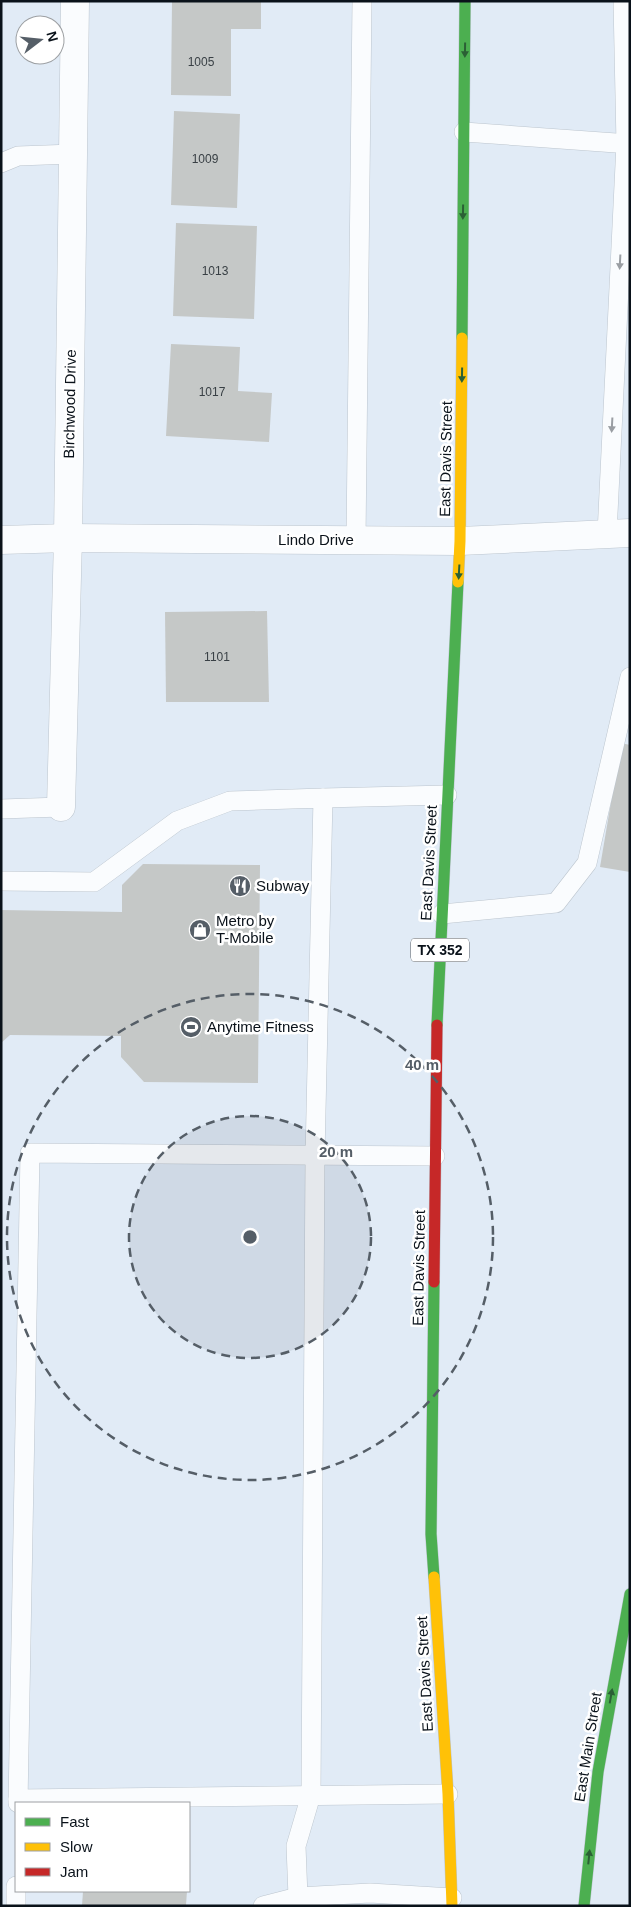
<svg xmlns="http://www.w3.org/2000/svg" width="631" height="1907" font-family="Arial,sans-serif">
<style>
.building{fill:#c5c8c7}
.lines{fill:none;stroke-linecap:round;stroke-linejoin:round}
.lane-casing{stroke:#bcc5ce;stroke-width:20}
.street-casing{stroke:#bcc5ce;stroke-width:29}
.fast-casing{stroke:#bcc5ce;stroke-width:12}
.slow-casing{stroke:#bcc5ce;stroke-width:12}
.jam-casing{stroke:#bcc5ce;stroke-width:12}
.lane{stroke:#fafcfe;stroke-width:19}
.street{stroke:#fafcfe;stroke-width:28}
.fast{stroke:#4caf50;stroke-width:11}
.slow{stroke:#ffc107;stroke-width:11}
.jam{stroke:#c62828;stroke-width:11}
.oneway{fill:#2b6035}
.oneway2{fill:#9a9ea3}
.ring{fill:none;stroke:#555e67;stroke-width:2.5;stroke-dasharray:9 6}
.labels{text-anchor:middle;stroke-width:5;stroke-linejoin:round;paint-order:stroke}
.number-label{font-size:12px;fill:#394045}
.shield{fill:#fff;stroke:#54595f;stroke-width:1}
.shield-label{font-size:14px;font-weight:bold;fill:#0a121a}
.street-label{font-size:15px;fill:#0a121a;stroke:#fff}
.poi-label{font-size:15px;fill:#0a121a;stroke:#fff;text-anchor:start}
.centre{fill:#555e67;stroke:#fff;stroke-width:2.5}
.ring-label{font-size:15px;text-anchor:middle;font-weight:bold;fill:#555e67;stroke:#fff;stroke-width:5;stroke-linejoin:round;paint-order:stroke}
</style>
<rect width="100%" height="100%" fill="#e1ebf6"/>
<g class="building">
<polygon points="172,1 261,1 261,29 231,29 231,96 171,95"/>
<polygon points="174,111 240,114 237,208 171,205"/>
<polygon points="176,223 257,226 254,319 173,316"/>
<polygon points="171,344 240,347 238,391 272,393 269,442 166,436"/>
<polygon points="267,611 269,702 166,702 165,612"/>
<polygon points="621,743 630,745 630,872 600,867"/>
<polygon points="143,864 260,865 258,1083 144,1082 121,1057 121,1036 10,1035 1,1043 1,910 122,912 122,885"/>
<polygon points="83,1891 187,1891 186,1905 82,1906"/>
</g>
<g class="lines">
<g class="lane-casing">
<g id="lane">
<polyline points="464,132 630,144"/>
<polyline points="1,163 18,156 73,154"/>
<polyline points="607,534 626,144 623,1"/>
<polyline points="356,540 362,1"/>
<polyline points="323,798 447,795"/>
<polyline points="1,809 61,807"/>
<polyline points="1,881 94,882 177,821 230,801 323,798 315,1156 311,1795 296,1846 298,1897"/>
<polyline points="442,914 556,903 587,863 630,677"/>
<polyline points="18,1799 448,1794"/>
<polyline points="18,1803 30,1153 435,1156"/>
<polyline points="16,1906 16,1886"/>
<polyline points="263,1906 298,1897 370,1893 452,1898"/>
</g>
</g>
<g class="street-casing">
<g id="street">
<polyline points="1,540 68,538 460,541 630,533"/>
<polyline points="61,807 68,538 75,1"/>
</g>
</g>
<g class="fast-casing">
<g id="fast">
<polyline points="462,338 465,1"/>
<polyline points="437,1025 458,582"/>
<polyline points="434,1577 431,1534 434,1282"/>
<polyline points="584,1906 598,1772 630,1594"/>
</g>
</g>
<g class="slow-casing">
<g id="slow">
<polyline points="458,582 460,541 462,338"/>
<polyline points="434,1577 448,1794 452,1906"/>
</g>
</g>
<g class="jam-casing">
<polyline id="jam" points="434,1282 437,1025"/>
</g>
<use href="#lane" class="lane"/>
<use href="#street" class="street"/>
<use href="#fast" class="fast"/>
<use href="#slow" class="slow"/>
<use href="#jam" class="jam"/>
</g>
<defs><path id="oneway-solid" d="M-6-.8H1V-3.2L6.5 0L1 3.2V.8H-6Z" transform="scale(1.25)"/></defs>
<g class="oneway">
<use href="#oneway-solid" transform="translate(465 50) rotate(91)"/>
<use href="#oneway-solid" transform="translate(463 212) rotate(91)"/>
<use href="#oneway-solid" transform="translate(462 375) rotate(91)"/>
<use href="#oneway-solid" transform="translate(459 572) rotate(93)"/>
<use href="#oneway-solid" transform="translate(611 1696) rotate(-80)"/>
<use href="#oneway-solid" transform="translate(589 1857) rotate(-84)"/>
</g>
<g class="oneway2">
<use href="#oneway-solid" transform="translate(620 262) rotate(93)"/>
<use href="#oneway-solid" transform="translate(612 425) rotate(93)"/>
</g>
<circle cx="250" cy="1237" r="121" fill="#555e67" fill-opacity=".12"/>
<g class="ring">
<circle cx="250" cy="1237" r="121"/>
<circle cx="250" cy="1237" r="243"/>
</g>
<defs>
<g id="restaurant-disc" transform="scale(1.125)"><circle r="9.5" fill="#555e67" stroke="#fff"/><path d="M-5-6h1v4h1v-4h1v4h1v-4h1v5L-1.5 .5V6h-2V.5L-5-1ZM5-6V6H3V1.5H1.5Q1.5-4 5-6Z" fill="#fff"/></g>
<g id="shop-disc" transform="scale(1.125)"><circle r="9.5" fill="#555e67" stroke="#fff"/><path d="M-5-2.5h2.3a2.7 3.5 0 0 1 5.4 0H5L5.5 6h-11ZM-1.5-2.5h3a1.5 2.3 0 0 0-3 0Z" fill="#fff"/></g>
<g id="stadium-disc" transform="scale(1.125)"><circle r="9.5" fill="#555e67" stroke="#fff"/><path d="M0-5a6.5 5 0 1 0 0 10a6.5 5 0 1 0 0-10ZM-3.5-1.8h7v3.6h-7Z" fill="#fff"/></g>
</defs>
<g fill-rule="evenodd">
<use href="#restaurant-disc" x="240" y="886"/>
<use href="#shop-disc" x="200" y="930"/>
<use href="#stadium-disc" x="191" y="1027"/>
</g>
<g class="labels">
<g class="number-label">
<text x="201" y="66">1005</text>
<text x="205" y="163">1009</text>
<text x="215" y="275">1013</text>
<text x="212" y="396">1017</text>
<text x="217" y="661">1101</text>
</g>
<rect class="shield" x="411" y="938.5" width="58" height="23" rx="4"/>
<g class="shield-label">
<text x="440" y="955">TX 352</text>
</g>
<g class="street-label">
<text transform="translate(70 404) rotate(-89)" y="5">Birchwood Drive</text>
<text transform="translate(446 459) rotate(-89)" y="5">East Davis Street</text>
<text x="316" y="545">Lindo Drive</text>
<text transform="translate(429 863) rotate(-87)" y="5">East Davis Street</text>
<text transform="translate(419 1268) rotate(-89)" y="5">East Davis Street</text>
<text transform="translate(425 1674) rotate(-93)" y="5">East Davis Street</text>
<text transform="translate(588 1747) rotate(-81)" y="5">East Main Street</text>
</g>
<g class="poi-label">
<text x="256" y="891">Subway</text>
<text x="216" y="926">Metro by<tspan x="216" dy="17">T-Mobile</tspan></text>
<text x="207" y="1032">Anytime Fitness</text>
</g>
</g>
<circle cx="250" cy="1237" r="8" class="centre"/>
<g class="ring-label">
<text x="422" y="1070">40 m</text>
<text x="336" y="1157">20 m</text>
</g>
<rect width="631" height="1907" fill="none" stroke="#0a121a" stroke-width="5"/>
<rect x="15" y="1802" width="175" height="90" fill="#ffffff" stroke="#9da0a3"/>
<rect x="25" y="1818" width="25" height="8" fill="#4caf50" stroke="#9da0a3"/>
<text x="60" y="1827" font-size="15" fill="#0a121a">Fast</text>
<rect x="25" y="1843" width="25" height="8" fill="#ffc107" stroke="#9da0a3"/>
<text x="60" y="1852" font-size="15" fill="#0a121a">Slow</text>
<rect x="25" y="1868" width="25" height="8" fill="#c62828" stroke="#9da0a3"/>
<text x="60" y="1877" font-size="15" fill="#0a121a">Jam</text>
<g transform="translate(40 40) rotate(74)"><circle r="24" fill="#ffffff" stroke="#9da0a3"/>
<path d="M0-4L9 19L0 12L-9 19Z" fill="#555e67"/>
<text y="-8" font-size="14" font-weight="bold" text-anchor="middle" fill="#0a121a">N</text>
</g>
</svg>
